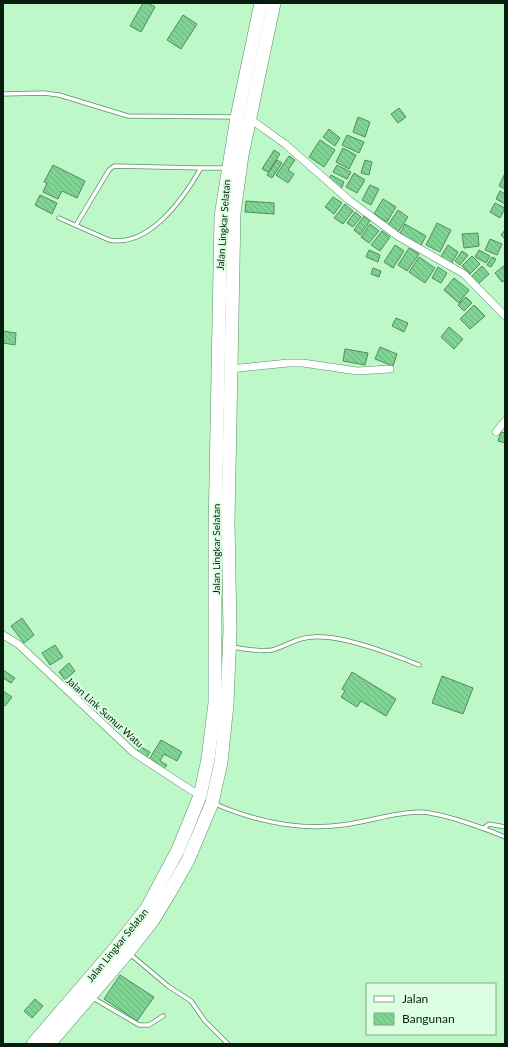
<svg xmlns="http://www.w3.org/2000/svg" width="508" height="1047" font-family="Lato,sans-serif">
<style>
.building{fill:url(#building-back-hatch);stroke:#538a5f}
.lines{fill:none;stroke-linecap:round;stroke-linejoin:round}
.lane-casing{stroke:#599066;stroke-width:5}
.street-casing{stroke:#599066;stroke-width:8}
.highway-casing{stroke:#599066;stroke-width:14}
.lane{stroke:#fff;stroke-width:3.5}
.street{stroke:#fff;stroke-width:7}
.highway{stroke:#fff;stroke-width:13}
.labels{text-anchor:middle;stroke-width:4;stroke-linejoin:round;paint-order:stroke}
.street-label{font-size:10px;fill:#071e0e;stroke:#dcffe2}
</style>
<defs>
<pattern id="building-back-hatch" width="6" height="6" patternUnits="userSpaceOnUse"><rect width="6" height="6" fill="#7ed492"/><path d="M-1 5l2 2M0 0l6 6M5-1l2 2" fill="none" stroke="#6bb67d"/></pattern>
</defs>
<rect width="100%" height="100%" fill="#bef8c9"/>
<g class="building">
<polygon points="143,3 148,3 155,7 141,32 130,26"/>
<polygon points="183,15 197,24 181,49 167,40"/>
<polygon points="399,108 406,117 398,123 391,114"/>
<polygon points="358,117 370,122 365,137 353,132"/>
<polygon points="329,129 340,138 335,146 323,137"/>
<polygon points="347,135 364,142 359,153 342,145"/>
<polygon points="320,140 335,150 324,167 309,157"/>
<polygon points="343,148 356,155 349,169 336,162"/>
<polygon points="274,150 280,154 268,172 262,169"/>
<polygon points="289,156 295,160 288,170 294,174 288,183 276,175"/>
<polygon points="277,160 282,163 272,178 267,175"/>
<polygon points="365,160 372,162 369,175 361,173"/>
<polygon points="53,165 85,181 77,198 62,191 58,199 43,192 47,183 44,182"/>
<polygon points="337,165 351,172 347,179 333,172"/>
<polygon points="354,173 365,180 357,193 346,187"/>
<polygon points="505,173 505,189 499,186"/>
<polygon points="331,175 344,182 341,189 327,182"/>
<polygon points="370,185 379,189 371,205 362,200"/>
<polygon points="500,191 505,194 505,204 496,199"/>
<polygon points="40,195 57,203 52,214 35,205"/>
<polygon points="333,197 342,203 334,214 325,207"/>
<polygon points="383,199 396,207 387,222 374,214"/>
<polygon points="246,201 274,203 274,214 245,212"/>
<polygon points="495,203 505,208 500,218 490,212"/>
<polygon points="345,204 353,211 343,224 334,218"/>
<polygon points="398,210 408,217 398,232 388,225"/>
<polygon points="355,212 361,217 353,227 347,223"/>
<polygon points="364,216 370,221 360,235 354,230"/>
<polygon points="437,223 451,230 440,252 426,245"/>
<polygon points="370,224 379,231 369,243 361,237"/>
<polygon points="405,224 426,236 420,247 399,235"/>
<polygon points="505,230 505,239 501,235"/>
<polygon points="382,231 390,237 380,251 371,245"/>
<polygon points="478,233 479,246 464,248 462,234"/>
<polygon points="490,239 502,244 497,255 485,250"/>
<polygon points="395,245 404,251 393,268 384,262"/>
<polygon points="448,245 458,252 451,264 440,258"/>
<polygon points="409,248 419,254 407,271 398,265"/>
<polygon points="369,250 380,255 378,262 366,257"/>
<polygon points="479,250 490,256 486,263 475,257"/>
<polygon points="462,251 468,255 460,265 455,261"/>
<polygon points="472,256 480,264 470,274 462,266"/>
<polygon points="419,257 435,268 425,283 409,272"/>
<polygon points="492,257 496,259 491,267 487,265"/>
<polygon points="505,265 505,280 502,282 495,273"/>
<polygon points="482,266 489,274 477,285 470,278"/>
<polygon points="438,267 447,273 441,283 432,278"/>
<polygon points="373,268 381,271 379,277 371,274"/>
<polygon points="454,278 469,290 459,303 444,290"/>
<polygon points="466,297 472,303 464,311 458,305"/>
<polygon points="474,305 485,316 470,329 460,319"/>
<polygon points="396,318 408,323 404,332 392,326"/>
<polygon points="449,327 463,339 454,349 441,337"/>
<polygon points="3,331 16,333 15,345 3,343"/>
<polygon points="380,347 397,354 393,366 375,359"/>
<polygon points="345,349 368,353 365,365 343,361"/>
<polygon points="501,432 505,433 505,443 498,441"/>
<polygon points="22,618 34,635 24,643 11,626"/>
<polygon points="55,645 63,657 50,665 42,653"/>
<polygon points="69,663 75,671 65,680 59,672"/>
<polygon points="3,670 15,678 11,683 3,678"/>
<polygon points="352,672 396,699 386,716 361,701 357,707 341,697 345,691 342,689"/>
<polygon points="442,676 473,688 463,714 432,703"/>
<polygon points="3,691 12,697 5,706 3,704"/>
<polygon points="161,740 182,752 177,761 164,754 160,761 167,765 163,770 148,761"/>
<polygon points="139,746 150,752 147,757 137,751"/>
<polygon points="120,975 154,997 137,1021 104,999"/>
<polygon points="35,999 43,1006 32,1018 24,1011"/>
</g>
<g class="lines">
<g class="lane-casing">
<g id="lane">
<polyline points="3,94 44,93 59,95 128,116 234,117"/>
<path d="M59 218 109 240C149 248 184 198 201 168H226"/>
<polyline points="76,225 109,170 114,166 201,168"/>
<path d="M232 647C246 649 259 652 272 650 286 646 298 637 313 637 343 635 391 654 419 665"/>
<path d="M215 804C255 821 298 831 342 825 369 822 394 812 420 812 443 813 484 828 505 837"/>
<polyline points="484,828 489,824 505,827"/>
<polyline points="130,954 168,986 191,1001 205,1021 228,1044"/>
<polyline points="93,998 139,1025 149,1025 163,1016"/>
</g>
</g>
<g class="street-casing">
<g id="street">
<polyline points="249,118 285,144 349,200 399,237 464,274 505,316"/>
<polyline points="230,369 288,363 303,363 357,371 390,369"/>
<polyline points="496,432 505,421"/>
<polyline points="3,635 18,644 134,753 200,796"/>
</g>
</g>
<g class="highway-casing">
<g id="highway">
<polyline points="33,1044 113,951 147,908 178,850 200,796 208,759 215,703 215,533 221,216 237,117 261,3"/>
<polyline points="49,1044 128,952 153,920 170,892 188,860 212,803 221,762 227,704 230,630 228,522 234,213 242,155 274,3"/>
</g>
</g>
<use href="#lane" class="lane"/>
<use href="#street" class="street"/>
<use href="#highway" class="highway"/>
</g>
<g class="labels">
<g class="street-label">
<text transform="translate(223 225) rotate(-86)" y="4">Jalan Lingkar Selatan</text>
<text transform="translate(216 549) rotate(-90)" y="4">Jalan Lingkar Selatan</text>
<text transform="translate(105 712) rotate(42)" y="4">Jalan Link Sumur Watu</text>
<text transform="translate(117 945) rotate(-51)" y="4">Jalan Lingkar Selatan</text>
</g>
</g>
<rect width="508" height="1047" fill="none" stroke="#071e0e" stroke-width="8"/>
<rect x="366" y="983" width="130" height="52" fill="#dcffe2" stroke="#87a58d"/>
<rect x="374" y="996" width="20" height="6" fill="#ffffff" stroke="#87a58d"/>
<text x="402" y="1003" font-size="12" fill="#071e0e">Jalan</text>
<rect x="374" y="1013" width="20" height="12" fill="url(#building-back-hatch)" stroke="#87a58d"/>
<text x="402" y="1023" font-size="12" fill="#071e0e">Bangunan</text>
</svg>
